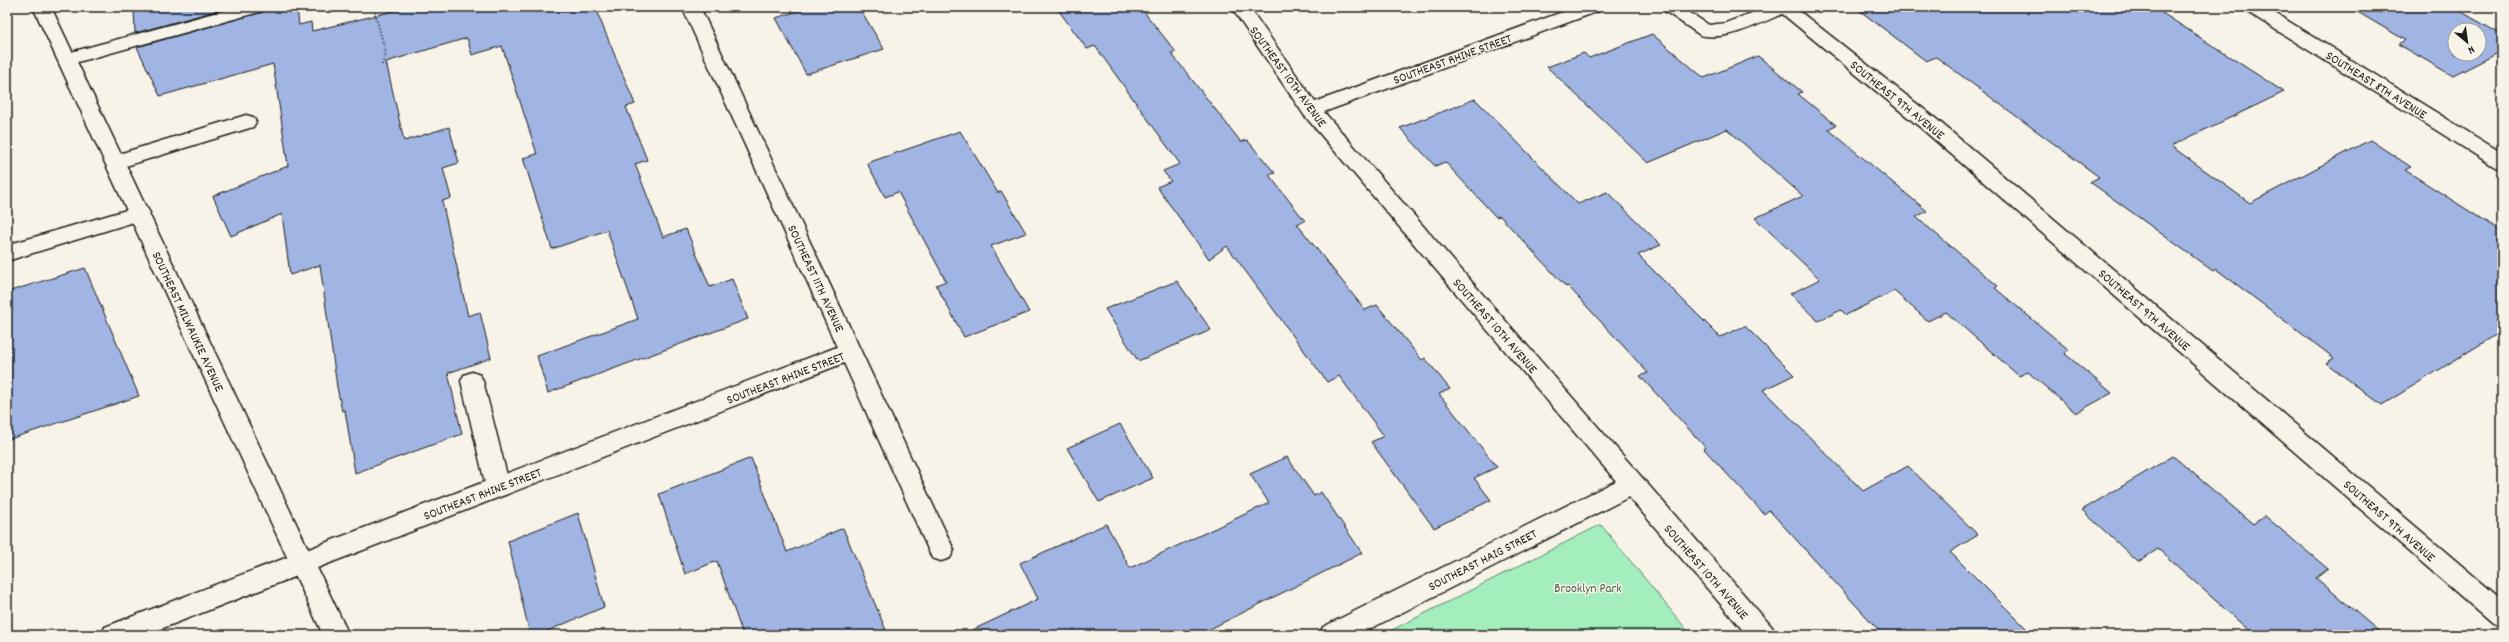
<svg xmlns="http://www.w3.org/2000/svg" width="2509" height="642" font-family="Dekko,sans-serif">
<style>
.green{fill:#a4eebd;stroke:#60856c}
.building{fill:#a0b5e3;stroke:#1c1c1c;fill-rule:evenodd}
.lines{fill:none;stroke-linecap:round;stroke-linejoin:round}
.service-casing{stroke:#1c1c1c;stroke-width:3}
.minor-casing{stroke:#1c1c1c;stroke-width:3}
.secondary-casing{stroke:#1c1c1c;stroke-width:3}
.path{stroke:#1c1c1c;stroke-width:2;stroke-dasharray:1 2.5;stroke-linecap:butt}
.service{fill:#f7f3e8;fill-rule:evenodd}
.minor{fill:#f7f3e8;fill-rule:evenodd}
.secondary{fill:#f7f3e8;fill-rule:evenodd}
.labels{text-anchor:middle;stroke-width:3;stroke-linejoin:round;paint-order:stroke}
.street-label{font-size:13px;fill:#1c1c1c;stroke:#f7f3e8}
.park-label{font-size:13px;fill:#455b4c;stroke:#f7f3e8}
</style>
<rect width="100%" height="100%" fill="#f7f3e8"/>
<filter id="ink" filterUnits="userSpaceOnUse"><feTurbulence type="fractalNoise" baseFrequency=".025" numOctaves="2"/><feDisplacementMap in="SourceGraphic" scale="8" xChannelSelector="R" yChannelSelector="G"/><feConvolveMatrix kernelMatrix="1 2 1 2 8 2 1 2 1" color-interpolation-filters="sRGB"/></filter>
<g filter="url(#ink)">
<polygon class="green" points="1601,525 1691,635 1382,635 1600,525"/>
<g class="building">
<polygon points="134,7 230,7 135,33"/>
<polygon points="267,7 297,7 299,25 311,22 312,31 410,7 598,7 599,17 635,104 626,107 647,160 635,164 663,237 686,229 710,287 732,279 748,319 548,393 537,356 638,319 607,230 552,249 523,158 537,154 502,46 472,55 467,38 386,62 404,141 449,127 459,163 443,168 451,198 442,201 468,316 480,312 491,358 448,373 462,434 355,473 345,410 342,411 337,387 320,265 290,275 282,214 231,236 213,196 288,166 273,64 160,96 137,47 263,12"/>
<polygon points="810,7 859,7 884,49 806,74 776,18"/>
<polygon points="1056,7 1140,7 1176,52 1171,53 1241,142 1247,140 1275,173 1269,175 1305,221 1297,224 1365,310 1377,305 1422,360 1425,358 1450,389 1439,394 1497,467 1474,478 1491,500 1434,528 1371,442 1384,436 1339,376 1327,382 1227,246 1209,259 1157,187 1171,181 1163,171 1180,164 1095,46 1087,49"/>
<polygon points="1855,7 2153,7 2284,92 2171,146 2250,203 2370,140 2411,167 2405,170 2502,232 2502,331 2382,405 2326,363 2334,358 2216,269 2213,271 2090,182 2099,177 1936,57 1926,61"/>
<path d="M2349 7H2453L2502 35V51L2453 76 2398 44 2405 40ZM2455 30H2479V54H2455Z"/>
<polygon points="1652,34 1704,78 1758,56 1802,92 1798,94 1836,125 1828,129 1927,211 1916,217 1998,286 1995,288 2069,350 2064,353 2112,393 2076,413 2028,372 2019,376 1946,312 1928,321 1894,291 1846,315 1841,310 1818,321 1790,294 1820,279 1755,218 1803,196 1727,129 1648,163 1547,67 1584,53 1589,58"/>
<polygon points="1475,99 1578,204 1607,192 1661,245 1638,255 1720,337 1745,326 1794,375 1763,390 1863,491 1908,466 1978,535 1950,552 2033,635 1883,635 1769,510 1764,514 1704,449 1706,448 1640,376 1648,373 1568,286 1566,287 1500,216 1496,217 1445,162 1435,166 1400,128"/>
<polygon points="960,131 998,193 1001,191 1026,233 991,246 1029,312 964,337 936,285 946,281 898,192 885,197 867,163"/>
<polygon points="85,268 139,396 7,440 7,292"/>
<polygon points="1177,281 1211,330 1138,361 1105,309"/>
<polygon points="1120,424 1153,478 1099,502 1067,448"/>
<polygon points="2173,456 2253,524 2265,516 2328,569 2316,578 2383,635 2254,635 2158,549 2138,562 2082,510"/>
<polygon points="1287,457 1314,496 1321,492 1362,553 1198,635 962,635 1038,599 1020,563 1106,524 1130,568 1269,503 1250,474"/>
<polygon points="751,458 787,552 843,528 888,635 743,635 717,561 685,574 659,494"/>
<polygon points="578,513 604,607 538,635 530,635 508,541"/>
</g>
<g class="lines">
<g class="service-casing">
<g id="service">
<path d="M1659 7H1681L1709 25 1726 23 1767 7H1792L1789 11C1764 21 1728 42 1700 35Z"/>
<polygon points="246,115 253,117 256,122 253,127 116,169 109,167 106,162 109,157"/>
<polygon points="472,372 480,375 483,381 510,487 507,494 498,497 489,494 486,487 461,381 464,375"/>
</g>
</g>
<g class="minor-casing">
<g id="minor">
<polygon points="236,7 266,7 263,11 67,65 60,63 58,59 60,55"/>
<polygon points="682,7 700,7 954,550 950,558 941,561 932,558 844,363 145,635 101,635 105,627 837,347"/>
<polygon points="1231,7 1249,7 1315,102 1576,7 1602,7 1599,11 1324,112 1772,627 1776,635 1747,635 1629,497 1358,635 1319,635 1323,627 1616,481 1304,115"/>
<polygon points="1774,7 1794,7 1935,118 2502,600 2502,628 2493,624 1921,128"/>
<polygon points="2243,7 2265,7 2502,153 2502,169 2495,167 2246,11"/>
<polygon points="140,206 147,208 150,213 147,218 7,261 7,245"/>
</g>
</g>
<g class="secondary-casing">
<polygon id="secondary" points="33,7 51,7 349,635 323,635"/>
</g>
<polyline class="path" points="373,7 386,53 381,67"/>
<use href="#service" class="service"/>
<use href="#minor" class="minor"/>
<use href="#secondary" class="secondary"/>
</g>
</g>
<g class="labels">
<g class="street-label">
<text transform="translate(1452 58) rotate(-20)" y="5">SOUTHEAST RHINE STREET</text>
<text transform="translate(1289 76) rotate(54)" y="5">SOUTHEAST 10TH AVENUE</text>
<text transform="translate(2377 84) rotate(32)" y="5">SOUTHEAST 8TH AVENUE</text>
<text transform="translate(1898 99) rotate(39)" y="5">SOUTHEAST 9TH AVENUE</text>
<text transform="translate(817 278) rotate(65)" y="5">SOUTHEAST 11TH AVENUE</text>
<text transform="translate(2145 309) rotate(41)" y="5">SOUTHEAST 9TH AVENUE</text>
<text transform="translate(189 321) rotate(65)" y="5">SOUTHEAST MILWAUKIE AVENUE</text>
<text transform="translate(1496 325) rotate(49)" y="5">SOUTHEAST 10TH AVENUE</text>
<text transform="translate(785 377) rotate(-21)" y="5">SOUTHEAST RHINE STREET</text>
<text transform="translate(482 493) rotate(-21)" y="5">SOUTHEAST RHINE STREET</text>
<text transform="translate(2390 520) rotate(41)" y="5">SOUTHEAST 9TH AVENUE</text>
<text transform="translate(1482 559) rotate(-27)" y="5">SOUTHEAST HAIG STREET</text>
<text transform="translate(1707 571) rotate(49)" y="5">SOUTHEAST 10TH AVENUE</text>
</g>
<g class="park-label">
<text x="1588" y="592">Brooklyn Park</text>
</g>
</g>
<rect width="2509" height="642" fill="none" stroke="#f7f3e8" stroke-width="24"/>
<rect x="12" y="12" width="2485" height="618" fill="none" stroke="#1c1c1c" stroke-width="1.5" filter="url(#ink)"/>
<g transform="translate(2467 42) rotate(151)"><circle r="19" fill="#f7f3e8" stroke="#9f9d96"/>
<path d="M0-3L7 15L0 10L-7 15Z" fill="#1c1c1c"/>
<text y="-6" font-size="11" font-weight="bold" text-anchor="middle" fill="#1c1c1c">N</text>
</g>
</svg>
